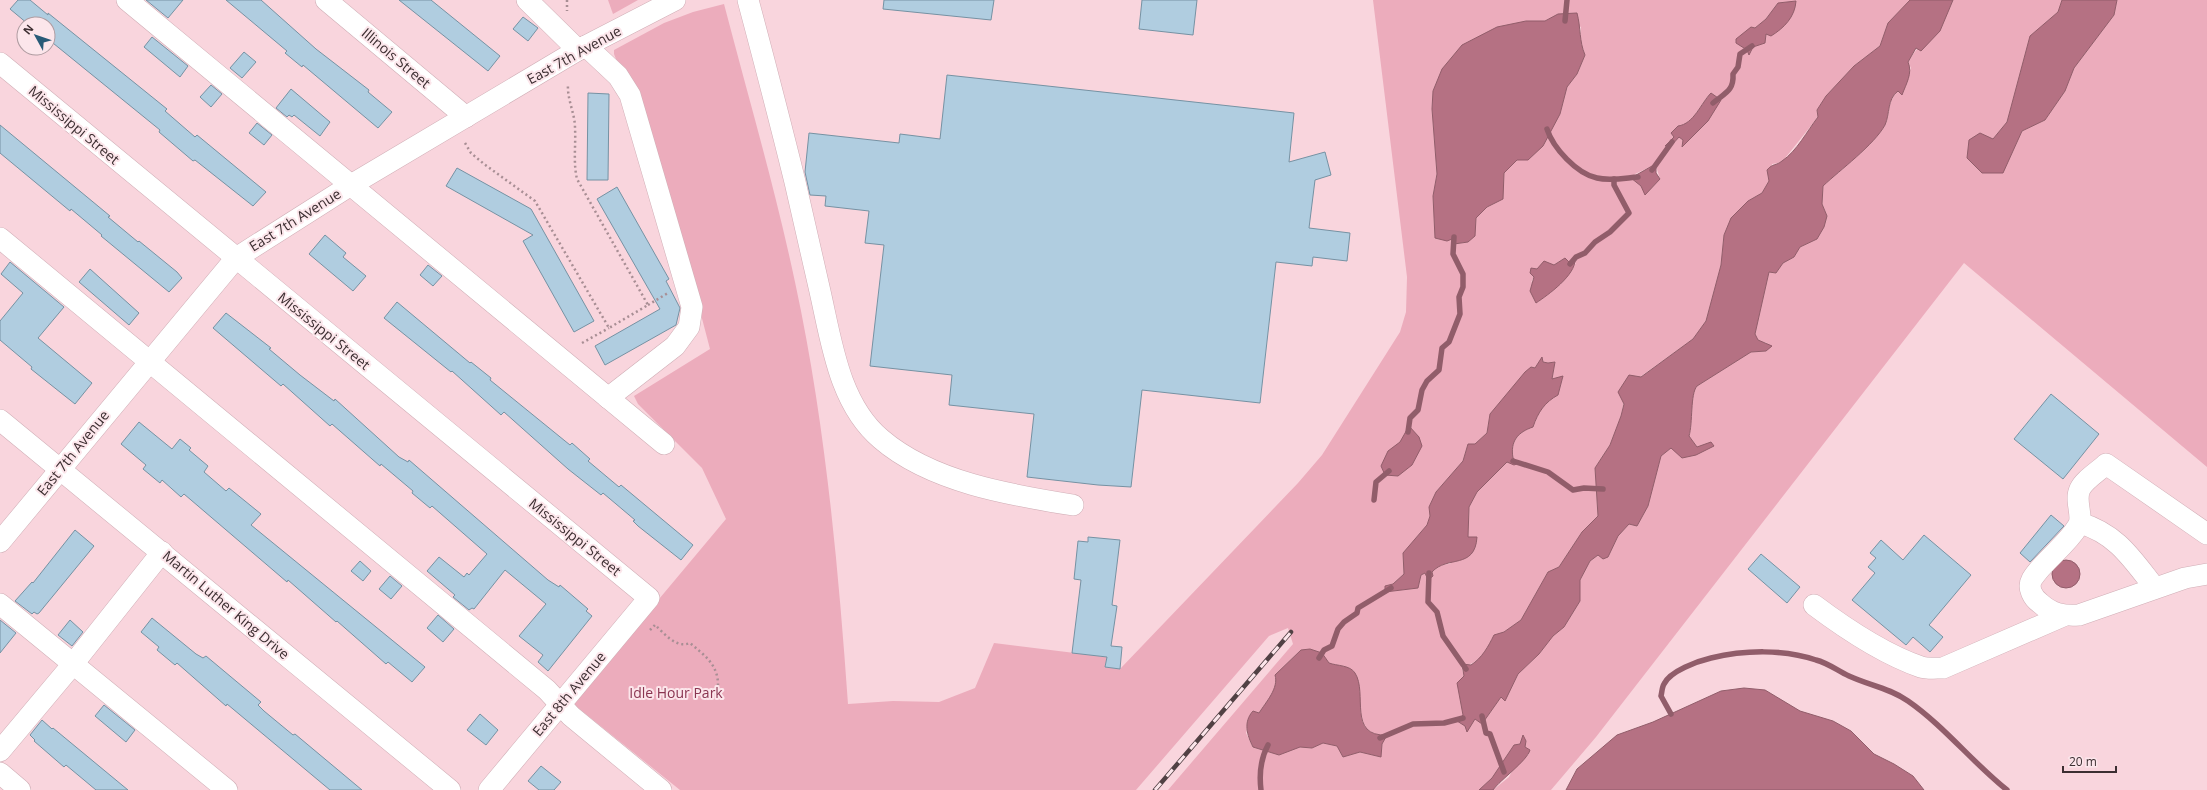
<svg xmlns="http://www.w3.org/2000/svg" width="2207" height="790" font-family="'Open Sans',sans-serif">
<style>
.green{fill:#ecacbc;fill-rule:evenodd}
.water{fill:#b57183;stroke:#915d6a}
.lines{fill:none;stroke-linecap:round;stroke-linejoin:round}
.stream{stroke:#915d6a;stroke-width:5.5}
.building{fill:#b0cde0;stroke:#7692a3}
.minor-casing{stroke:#d0aeb6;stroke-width:22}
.path{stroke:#a88e94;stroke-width:2.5;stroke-dasharray:2 3;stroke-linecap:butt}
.minor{stroke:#fff;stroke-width:21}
.rail-casing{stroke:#514144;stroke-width:4.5}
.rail{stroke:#fce6eb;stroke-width:3;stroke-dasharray:9;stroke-linecap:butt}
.labels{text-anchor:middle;stroke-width:4;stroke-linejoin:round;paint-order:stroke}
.street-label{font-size:14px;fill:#3c2e31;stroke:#fce6eb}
.park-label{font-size:14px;fill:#8a3551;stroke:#fce6eb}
</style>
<rect width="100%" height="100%" fill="#f9d5dd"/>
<g class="green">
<polygon points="608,0 638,0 613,14"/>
<path d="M1373 0H1910L1888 23 1880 46 1854 66 1826 96 1817 110 1818 117 1782 162 1772 164 1769 181 1762 193 1748 201 1724 235 1721 265 1706 321 1693 339 1640 377 1629 376 1621 416 1610 445 1595 468 1598 516 1582 532 1559 567 1548 572 1521 620 1504 632 1494 636C1486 650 1480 665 1461 666L1464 676 1461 701 1467 731 1475 719 1483 723 1501 697 1505 700 1518 674 1539 654 1553 636 1564 627 1580 601V580L1590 561 1598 555 1608 557 1618 536 1629 524 1637 526 1648 506 1661 456 1671 448 1697 447 1689 436C1693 422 1689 395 1697 386L1751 352 1766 351 1767 343 1758 341 1755 334 1769 272 1776 273 1783 263 1794 257 1800 247 1817 239 1827 216 1822 204 1823 186C1840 170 1874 145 1885 125 1890 114 1888 99 1898 91L1901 94 1911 68 1908 62C1921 40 1944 24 1953 0H2062L2058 12 2030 36 2007 122 1993 139 1967 158 1982 172 2002 173 2022 131 2045 120 2065 91 2074 68 2114 15 2117 0H2207V467L1964 263 1596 737 1551 790H1493L1509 777 1513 769 1529 754 1520 744 1514 745 1492 778 1479 790H1168L1293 644 1288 628 1269 636 1136 790H680L572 703 726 519 702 468 638 404 634 396 710 349 671 200 614 54V50L664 23 693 12 724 4C748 96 775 188 795 282 825 421 838 563 848 704L893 701 939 702 975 688 994 643 1107 657 1105 667 1120 669 1298 483 1322 455 1400 332 1406 312 1407 277ZM1796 1 1766 34 1765 43 1753 47 1749 54 1747 50 1755 28 1766 19 1778 3ZM1558 14 1581 27 1580 43 1585 55 1577 74 1567 87 1560 114 1528 160H1517L1504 173 1502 199 1487 207 1476 218 1474 236 1468 242 1455 244 1452 239 1435 238 1433 196 1437 174 1432 109 1433 91 1526 21H1545ZM1711 93 1721 100 1682 147 1683 140 1679 137 1671 146H1665L1674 137 1672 133 1678 126C1695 124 1700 103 1711 93ZM1652 166H1656L1660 179 1646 194 1641 186 1632 178 1635 174ZM1565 258 1569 262 1576 263 1572 267 1531 282 1534 277ZM1542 357 1543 362 1548 363 1555 362 1552 380 1563 377 1558 394C1545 402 1538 412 1533 426 1519 432 1510 441 1513 459L1518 461H1508L1477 492 1469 507 1468 538 1450 564 1437 565 1428 579 1425 573 1421 575 1418 588 1385 592 1386 586 1393 584 1404 574 1403 560 1415 539 1427 525 1430 516 1429 507 1436 492 1463 461 1468 444H1475L1487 433 1490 414 1535 369ZM1301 650 1322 653 1329 663C1337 666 1350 665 1355 673 1365 688 1353 727 1374 735 1378 736 1383 735 1386 735L1382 744 1381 757 1360 752 1343 757 1337 746 1323 743 1312 748 1300 746 1279 755 1253 747 1246 733 1253 711 1259 713C1266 702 1279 688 1275 675Z"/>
</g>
<g class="water">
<path d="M1910 0H1953L1940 31 1921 51 1916 48 1908 62C1913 73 1906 84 1902 95L1898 91C1887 99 1890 114 1885 125 1874 145 1840 170 1823 186L1822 204 1827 216 1824 227 1817 239 1800 247 1794 257 1783 263 1776 273 1769 272 1755 334 1758 340 1772 346 1766 351 1751 352 1697 386C1690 394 1693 423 1689 436L1697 447 1711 442 1714 446 1696 455 1682 458 1671 448 1661 456 1648 506 1637 526 1629 524 1618 536 1608 557 1603 559 1598 555 1590 561 1580 580V601L1564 627 1553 636 1539 654 1518 674 1505 701 1501 697 1482 724 1475 719 1467 732 1465 726 1457 721 1463 715 1457 683 1464 676 1462 664 1471 665C1482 658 1488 647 1494 635L1504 632 1521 620 1548 572 1559 567 1582 532 1598 516 1595 468 1610 445 1621 416 1624 404 1618 392 1629 375 1641 377 1693 339 1706 321 1721 265 1724 235 1731 218 1748 201 1762 193 1769 181 1767 170C1773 163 1776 166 1782 161 1797 151 1807 131 1818 117L1817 110 1826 96 1854 66 1880 46 1888 23Z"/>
<polygon points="2062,0 2117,0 2114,15 2074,68 2065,91 2045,120 2022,131 2003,173 1982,173 1967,158 1969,140 1980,133 1993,139 2007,122 2030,36 2058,12"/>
<path d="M1796 1C1795 17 1784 28 1771 36L1766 34 1765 43 1753 47 1749 55 1747 50 1736 43V39L1751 27 1755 28 1766 19 1778 3Z"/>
<path d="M1577 13C1581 28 1579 41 1585 55L1577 74 1567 87 1560 114 1543 146 1528 160H1517L1504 173 1503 199 1487 207 1476 218 1475 236 1468 242 1454 244 1452 239 1447 241 1435 238 1433 196 1437 174 1432 109 1433 91 1442 69 1462 45 1497 27 1526 21H1545L1558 14Z"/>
<path d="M1711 93 1721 100 1708 121 1682 147 1683 140 1679 137 1671 146H1665L1674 137 1671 133 1678 126C1694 124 1701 103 1711 93Z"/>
<polygon points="1652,166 1656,166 1656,173 1660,179 1645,195 1641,186 1631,178"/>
<path d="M1565 258 1569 262 1575 259C1576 275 1548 295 1536 303L1530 291 1534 277 1530 273 1531 268 1537 269 1544 261 1554 265Z"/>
<path d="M1542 357 1543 362 1548 363 1555 362 1552 379 1563 376 1558 395C1545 402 1538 412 1533 427 1518 432 1510 441 1513 458L1519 463 1514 465 1507 462 1477 492 1469 507 1468 537H1477C1475 570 1447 555 1432 572L1433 576 1428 580 1425 573 1421 575 1418 588 1385 592V586L1393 584 1404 574 1403 553 1427 525 1430 516 1429 507 1436 492 1463 461 1468 444H1475L1487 433 1490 414 1525 372 1531 367 1535 368Z"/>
<polygon points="1409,426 1419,437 1422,446 1412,465 1398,476 1385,475 1381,466 1388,451 1400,442"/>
<circle cx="2066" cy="574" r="14"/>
<path d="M1310 649 1322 653 1329 663C1337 666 1350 665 1355 673 1368 693 1347 737 1387 735L1382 744 1381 757 1360 752 1343 757 1337 746 1323 743 1312 748 1300 747 1279 755 1253 747C1247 735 1243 722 1253 711L1259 713C1266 702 1279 688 1275 675L1301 650Z"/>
<polygon points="1744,688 1765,690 1800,711 1833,721 1851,731 1874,754 1894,764 1913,776 1924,790 1566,790 1577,769 1617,735 1653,722 1721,691"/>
<path d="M1523 735 1526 741 1525 747 1530 750C1527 761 1500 780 1493 790H1479L1492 778 1514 745 1520 744Z"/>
</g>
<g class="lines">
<g class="stream">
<polyline points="1565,21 1567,0"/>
<path d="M1713 103C1725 93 1734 91 1733 74L1738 67 1740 54 1752 46"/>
<path d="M1547 129C1553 148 1577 174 1597 178 1610 181 1625 178 1638 177"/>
<polyline points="1652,170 1672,142"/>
<polyline points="1570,264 1576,257 1585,253 1595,242 1610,232 1629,213 1614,185 1614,179"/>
<polyline points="1408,432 1410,418 1418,410 1422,390 1427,381 1439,370 1442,348 1449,342 1460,314 1459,297 1463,287 1463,274 1453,254 1454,237"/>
<polyline points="1513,461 1548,472 1573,490 1584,488 1603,489"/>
<polyline points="1374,500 1376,482 1389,471"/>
<polyline points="1429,573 1428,602 1437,612 1443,636 1466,669"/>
<polyline points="1319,658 1324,650 1332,646 1338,629 1344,622 1357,613 1358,608 1391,588"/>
<path d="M1671 714 1661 696C1662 692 1662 687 1664 684 1670 671 1698 661 1711 658 1744 650 1784 649 1816 660 1828 663 1838 671 1849 676 1868 685 1890 688 1908 701 1944 726 1972 762 2007 790"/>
<polyline points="1482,716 1486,733 1490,734 1504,772"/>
<polyline points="1380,738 1413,724 1444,723 1463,718"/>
<path d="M1261 790C1259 774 1260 760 1268 745"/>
</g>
</g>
<g class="building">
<polygon points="18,0 30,0 48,15 48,13 167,109 165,111 195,137 197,135 266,192 253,206 195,160 193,161 159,132 160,130 48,39 48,24 28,24 10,9"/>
<polygon points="146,0 183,0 168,18"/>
<polygon points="226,0 261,0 316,49 369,90 368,92 392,112 378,128 303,65 302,67 285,53 287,51"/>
<polygon points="399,0 431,0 500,56 488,71"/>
<polygon points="884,0 994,0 991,20 883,9"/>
<polygon points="1142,0 1197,0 1193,35 1139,29"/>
<polygon points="523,17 538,28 528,41 513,29"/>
<polygon points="152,37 188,66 180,77 144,47"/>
<polygon points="244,52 256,62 242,78 230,68"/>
<polygon points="947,75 1294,113 1289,162 1325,152 1331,175 1315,180 1309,228 1350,233 1347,261 1313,257 1312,266 1276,262 1260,403 1142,390 1131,487 1098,485 1027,477 1034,414 949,405 952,375 870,366 884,245 865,243 869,211 825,206 826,196 810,195 805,172 809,133 899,143 900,134 940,139"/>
<polygon points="211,85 222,94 211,107 200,97"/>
<polygon points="291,89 330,122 320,136 294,115 292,117 289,115 287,117 276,108"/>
<polygon points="588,93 609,94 608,180 587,180"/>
<polygon points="257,123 272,135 264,145 249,133"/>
<polygon points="0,125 110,216 108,217 138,242 139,241 177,272 182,278 169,292 101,236 102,235 71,209 70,211 0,153"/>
<polygon points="457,168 531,209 594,321 574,332 523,241 533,235 446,186"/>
<polygon points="617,187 669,279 666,281 680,308 676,325 605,365 595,346 660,309 597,199"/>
<polygon points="325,235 346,253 343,257 366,276 353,291 309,254"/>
<polygon points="10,262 64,307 38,338 92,383 75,404 31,369 32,367 0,340 0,321 23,293 1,274"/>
<polygon points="428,265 442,276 433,286 420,275"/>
<polygon points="90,269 139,313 129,325 79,282"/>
<polygon points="397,302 470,363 471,362 491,378 490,380 570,445 572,443 590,459 588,461 619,487 621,485 693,545 681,560 638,526 633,521 635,520 603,493 601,495 568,469 504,412 501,415 452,371 451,372 384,318"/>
<polygon points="226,313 271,348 269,349 300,375 334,401 335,399 399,457 408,462 409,460 548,580 559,587 560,585 588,609 586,611 592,616 548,671 538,662 543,655 519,636 546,604 505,570 474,609 472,608 469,610 453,597 455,595 427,571 439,557 464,577 467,573 469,575 487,554 432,506 430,508 412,493 413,491 381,464 380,466 332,424 330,426 283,384 281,386 213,328"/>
<polygon points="2051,394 2099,434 2063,479 2014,439"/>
<polygon points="139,422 172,449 180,439 191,448 189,450 208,466 204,472 226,491 229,488 261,514 251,525 425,667 412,682 388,662 386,664 337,621 336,622 288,580 287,582 184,494 181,497 162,480 160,483 143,469 146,465 121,444"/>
<polygon points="2051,515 2064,526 2030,562 2020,553"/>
<polygon points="75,530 94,546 39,613 37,614 34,612 32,614 15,601 32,582 33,583"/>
<polygon points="1924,535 1971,575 1929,625 1943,637 1930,652 1913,637 1906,645 1852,600 1875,573 1868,567 1876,558 1870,553 1881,540 1903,560"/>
<polygon points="1088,537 1120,540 1112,605 1117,606 1111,646 1122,647 1120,669 1105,667 1107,657 1072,653 1081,580 1074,579 1078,541 1088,542"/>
<polygon points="1761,554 1800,587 1787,603 1748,569"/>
<polygon points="360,561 371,571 363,581 351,571"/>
<polygon points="390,576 402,586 391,599 379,589"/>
<polygon points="438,615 454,629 443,642 427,628"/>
<polygon points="152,618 196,654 203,658 206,656 261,702 258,705 264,711 293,735 295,734 362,790 330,790 227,704 226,706 177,663 175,665 157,650 159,647 141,632"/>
<polygon points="0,620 16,633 0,653"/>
<polygon points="70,620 83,632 72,646 58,635"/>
<polygon points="104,705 135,730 126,742 95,716"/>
<polygon points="480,714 498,730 486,745 467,730"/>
<polygon points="42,720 52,729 53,728 128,790 96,790 66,765 64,767 34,741 35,740 30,735"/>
<polygon points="541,766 561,782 554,790 539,790 528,781"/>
</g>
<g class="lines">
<g class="minor-casing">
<g id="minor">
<polyline points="127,0 664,444"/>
<polyline points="326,0 466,117"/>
<polyline points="527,0 578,50"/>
<path d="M748 0C764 60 780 121 795 182 803 217 811 252 819 287 831 338 838 403 881 439 931 482 1010 495 1073 505"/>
<polyline points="586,46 618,76 630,95 692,307 689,327 675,346 608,398"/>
<polyline points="0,63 649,598 489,790"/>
<polyline points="0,238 547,690 571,716 661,790"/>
<polyline points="0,420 450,790"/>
<path d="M2080 523C2117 534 2132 559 2155 588"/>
<path d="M2207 534 2106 464C2099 471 2084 480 2080 489 2074 501 2084 516 2078 526 2066 546 2044 560 2032 579 2027 588 2033 598 2040 603 2052 614 2063 616 2079 615L2185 578 2207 574"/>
<polyline points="0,542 236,258 351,185 578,50 675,0"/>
<polyline points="0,604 227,790"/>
<path d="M1814 605C1846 629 1883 654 1921 667 1927 669 1936 668 1943 668L2063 616"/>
<polyline points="0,751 73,664 162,552"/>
<polyline points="0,773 20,790"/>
</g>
</g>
<g class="path">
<polyline points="567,0 567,11"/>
<path d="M465 143 471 153 484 164 535 201 609 328 648 305 577 179C573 162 576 145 575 128 575 113 567 100 568 84"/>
<polyline points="648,305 668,293"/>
<polyline points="582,343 609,328"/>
<path d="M650 630 655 625C664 633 676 649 690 643 704 655 718 664 718 685"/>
</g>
<use href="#minor" class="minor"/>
<g class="rail-casing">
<polyline id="rail" points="1155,790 1291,632"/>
</g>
<use href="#rail" class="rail"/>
</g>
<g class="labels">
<g class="street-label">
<text transform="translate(574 55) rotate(-29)" y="5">East 7th Avenue</text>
<text transform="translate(396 58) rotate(40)" y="5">Illinois Street</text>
<text transform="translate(74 125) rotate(40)" y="5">Mississippi Street</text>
<text transform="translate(295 220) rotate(-32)" y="5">East 7th Avenue</text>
<text transform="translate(324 331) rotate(39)" y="5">Mississippi Street</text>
<text transform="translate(73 453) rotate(-51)" y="5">East 7th Avenue</text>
<text transform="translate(575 537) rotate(39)" y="5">Mississippi Street</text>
<text transform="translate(226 605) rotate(40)" y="5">Martin Luther King Drive</text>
<text transform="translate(569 694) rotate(-50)" y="5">East 8th Avenue</text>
</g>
<g class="park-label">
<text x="676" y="698">Idle Hour Park</text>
</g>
</g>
<g transform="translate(36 36) rotate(310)"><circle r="19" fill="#fce6eb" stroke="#af9ca1"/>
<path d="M0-3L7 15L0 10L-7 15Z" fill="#285b78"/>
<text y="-6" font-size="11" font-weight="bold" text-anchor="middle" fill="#3c2e31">N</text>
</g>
<path d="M2063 766v6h53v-6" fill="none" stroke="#3c2e31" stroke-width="2"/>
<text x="2069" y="766" font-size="12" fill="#3c2e31" stroke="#fce6eb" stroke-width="3" paint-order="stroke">20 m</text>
</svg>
